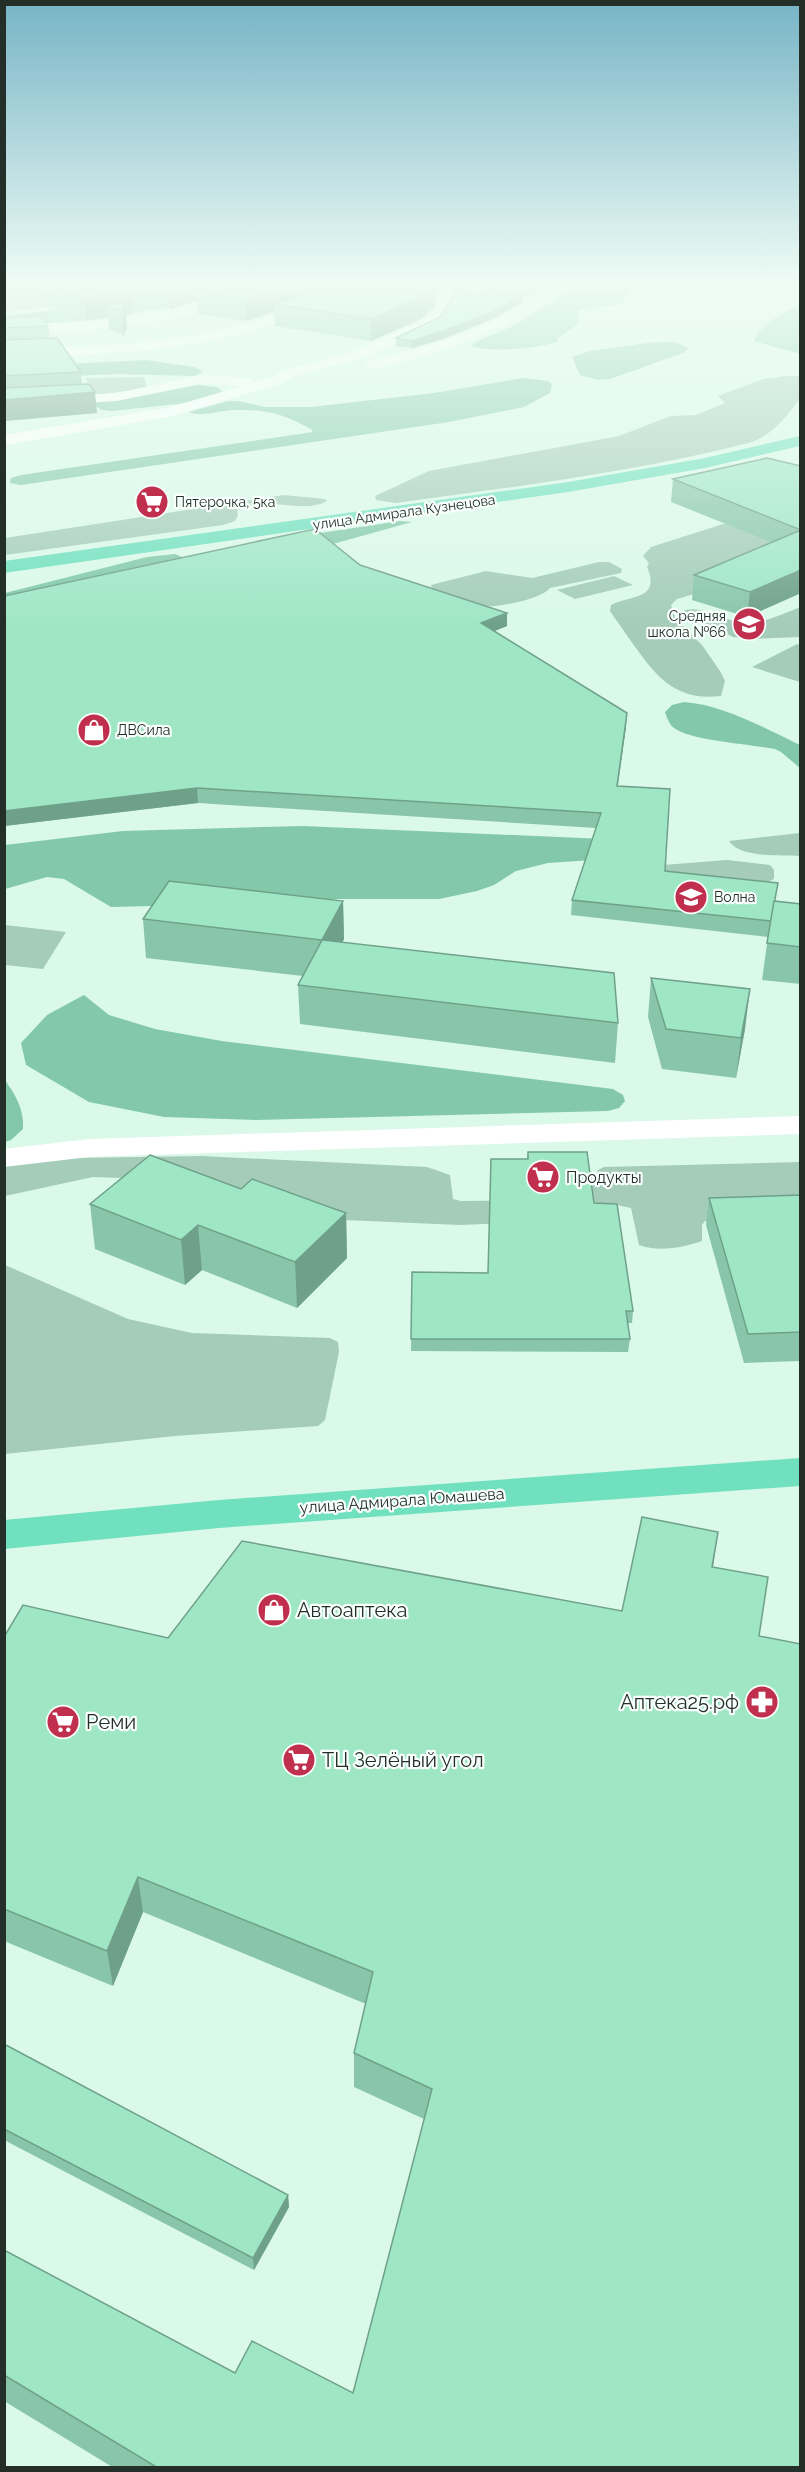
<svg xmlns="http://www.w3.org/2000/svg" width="805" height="2472" font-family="Raleway,sans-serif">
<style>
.green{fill:#a4ccb9}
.forest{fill:#83c9a9}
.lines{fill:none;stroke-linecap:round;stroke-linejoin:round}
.minor{fill:#fff;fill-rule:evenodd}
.major{fill:#71e0be;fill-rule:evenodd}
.wall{fill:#89c6a9}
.shaded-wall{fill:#6fa18a}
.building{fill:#9fe6c5;stroke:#6fa18a;stroke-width:1.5}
.labels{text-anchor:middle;stroke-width:4.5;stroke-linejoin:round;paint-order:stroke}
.far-poi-label{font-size:14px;fill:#242f2a;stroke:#f9fffc;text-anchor:start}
.far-street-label{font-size:14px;fill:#242f2a;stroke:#f9fffc}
.poi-label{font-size:16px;fill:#242f2a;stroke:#f9fffc;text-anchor:start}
.street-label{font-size:16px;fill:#242f2a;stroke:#f9fffc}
.near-poi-label{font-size:20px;fill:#242f2a;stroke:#f9fffc;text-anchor:start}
</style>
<rect width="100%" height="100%" fill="#daf9e9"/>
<g class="green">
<polygon points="4,286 51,290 181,291 5,312"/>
<path d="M785 376H800V399C787 416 772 435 752 442 635 472 514 487 395 503L376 500 375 496 429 471 619 436 671 416 696 415 725 403 718 396 763 379Z"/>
<polygon points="144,377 147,388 91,396 86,378"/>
<path d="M284 495 325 499 327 501C304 515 262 494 237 511L238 515 235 521 223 525 5 555V538Z"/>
<path d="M800 506V544L694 594 677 599 671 605 676 620 702 645 720 671 725 681 721 696C670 702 652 670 626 634 621 626 615 619 610 611L611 605C631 595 661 600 647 567L649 563 643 556 651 547 723 524Z"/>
<path d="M599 562H609L622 569 621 573 550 588C539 601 490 609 473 606 460 603 446 596 433 591L431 585 486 571 532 578Z"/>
<polygon points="614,576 633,585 575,599 557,590"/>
<path d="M800 607V637L750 639 733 637 681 612C699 602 725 623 746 623 765 623 783 614 800 607Z"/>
<polygon points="797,644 800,645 800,682 752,667"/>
<path d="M800 833V856C782 855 739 858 729 841Z"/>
<polygon points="727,860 770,865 774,870 774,879 768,882 625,868"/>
<polygon points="5,925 66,932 43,969 5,965"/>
<path d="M202 1156 427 1167 450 1175 453 1199 461 1201 553 1200 592 1186 598 1170 604 1167 800 1162V1219L705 1221 702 1225V1241C683 1248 657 1252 639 1245L631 1208 607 1203 531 1222 460 1225 344 1220 180 1180 93 1177 5 1196V1166L72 1158Z"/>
<polygon points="5,1265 128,1319 192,1333 330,1338 338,1342 339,1352 325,1420 318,1426 175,1436 5,1454"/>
</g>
<g class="forest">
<path d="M491 282H570C538 295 518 301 484 295Z"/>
<path d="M588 282H639L621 304 578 310V324L558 338 557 342C539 348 489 353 472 346L475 342 515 325 567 292Z"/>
<polygon points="186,293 180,305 93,320 5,326 5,316"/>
<path d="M800 305V354L754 341C756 328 788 309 800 305Z"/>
<path d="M647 343C659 342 680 339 688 349L683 353 610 379 598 380 580 375 572 357 590 351Z"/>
<polygon points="146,360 195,367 203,372 194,376 117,374 5,379 4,367"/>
<path d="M523 378 549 381 552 385 550 393 524 407 449 422 21 485 10 483 11 478 21 475 313 432 311 429C283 414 267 409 235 410 220 410 202 418 189 412L228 401H238L265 407H311L434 393Z"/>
<polygon points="198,385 217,387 223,392 187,403 112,411 101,410 96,406 48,406 125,399"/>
<polygon points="400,521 412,522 304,552 247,544"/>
<polygon points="175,554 182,557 181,559 5,625 5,593 147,557"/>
<path d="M684 702C724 705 764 728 800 745V768L781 752 775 749C750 744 692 741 674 728 669 724 667 718 665 712L672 705Z"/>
<polygon points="303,826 627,840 608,859 548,863 516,871 494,885 477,891 439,899 186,899 153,906 111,907 64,879 47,877 5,889 5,845 123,831"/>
<polygon points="84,995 109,1015 155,1029 222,1041 613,1089 623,1095 625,1101 619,1108 608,1111 256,1120 164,1117 89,1102 26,1065 21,1043 47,1015"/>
<path d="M5 1080C16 1096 24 1109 23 1129L11 1140 5 1142Z"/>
</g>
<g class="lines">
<g class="minor">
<polygon points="273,282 292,282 290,285 171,319 87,330 4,334 4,326 87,322 170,311"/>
<path d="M375 282H393L391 285C333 303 277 326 218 339 148 354 75 355 4 358V350C75 346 148 346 218 331 272 319 322 298 375 282Z"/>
<polygon points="441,282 453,282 449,307 439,322 432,327 363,358 292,377 283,383 169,417 4,445 4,435 167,408 242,386 202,383 117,401 4,408 4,399 117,393 202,375 247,378 252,379 254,382 273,377 282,371 353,352 422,321 437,307"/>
<path d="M565 282H581C574 289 562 293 553 298 496 333 438 355 372 369L365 365 367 362C410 351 451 341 491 322 517 310 539 293 565 282Z"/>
<polygon points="800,1116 800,1134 89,1157 4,1167 4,1149 89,1139"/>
</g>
<g class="major">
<polygon points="800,436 800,446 705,468 568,492 4,573 4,561 568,482 705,458"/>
<polygon points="800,1458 800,1486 219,1528 4,1549 4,1520 219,1500"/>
</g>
</g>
<g class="wall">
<polygon points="36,282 440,282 438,286 437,287 435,306 421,319 371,341 275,326 274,312 246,321 198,314 197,301 170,309 134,303 131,314 126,315 127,327 124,336 109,329 108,317 87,320 37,299"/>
<polygon points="522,296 522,303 490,320 443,339 412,348 396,346 396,338"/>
<polygon points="4,318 48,326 50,339 81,372 82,384 97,413 4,421"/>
<polygon points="801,466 801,593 747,617 692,600 694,575 771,542 671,502 673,479"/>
<polygon points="360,565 507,613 507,626 494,631 626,727 618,786 665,871 775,901 801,904 801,984 762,980 768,937 571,915 572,900 596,828 198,803 4,826"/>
<polygon points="343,901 344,939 342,942 618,1023 615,1063 300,1024 298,985 303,976 146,958 143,919"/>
<polygon points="651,978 745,1029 736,1078 662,1069 648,1017"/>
<polygon points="528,1152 594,1203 633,1311 632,1323 628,1323 630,1339 628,1352 411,1351 412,1272 487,1273 527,1159"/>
<polygon points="241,1189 346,1213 347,1258 297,1308 202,1270 185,1285 95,1249 90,1204"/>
<polygon points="801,1195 801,1361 744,1363 706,1225 709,1198"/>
<polygon points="713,1567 759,1636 801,2468 114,2468 4,2401 4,2250 235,2373 353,2393 424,2119 354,2087 354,2053 366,2004 143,1912 113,1986 4,1941 4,1637 168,1638 622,1611"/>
<polygon points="4,2044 288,2195 289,2207 254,2270 4,2140"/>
</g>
<g class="shaded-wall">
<polygon points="132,282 134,303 131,314 126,315 127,327 124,336 122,311 107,305 108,317 87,320 85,298"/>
<polygon points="189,282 265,282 196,292 197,301 170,309 168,287"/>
<polygon points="302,282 368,282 274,304 274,312 246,321 245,300"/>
<polygon points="419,282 440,282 438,286 437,287 435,306 421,319 371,341 371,319"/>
<polygon points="522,296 522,303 490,320 443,339 412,348 412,341"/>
<polygon points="95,392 97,413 4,421 4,400"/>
<polygon points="801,570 801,593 747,617 750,592"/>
<polygon points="507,613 507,626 480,637 481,623"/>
<polygon points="627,713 626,727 615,801 617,786"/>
<polygon points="197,788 198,803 4,826 4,811"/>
<polygon points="343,901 344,939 323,979 322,940"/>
<polygon points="750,989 745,1029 736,1078 741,1038"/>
<polygon points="346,1213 347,1258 297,1308 295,1262"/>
<polygon points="198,1225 202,1270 185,1285 181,1240"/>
<polygon points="718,1532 713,1567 707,1602 712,1567"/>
<polygon points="138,1877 143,1912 113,1986 107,1951"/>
<polygon points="288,2195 289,2207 254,2270 253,2258"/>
</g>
<g class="building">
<polygon points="45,282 189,282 168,287 132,282 129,292 85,298"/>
<polygon points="234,282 302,282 245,300 196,292"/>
<polygon points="343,282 436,282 435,285 421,297 371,319 274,304"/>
<polygon points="453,290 522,296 490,313 443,331 412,341 396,338 440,317 451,301"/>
<polygon points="125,303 122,311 107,305"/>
<polygon points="41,316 48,326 4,328 4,318"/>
<polygon points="57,338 81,372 4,376 4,340"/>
<polygon points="89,384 95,392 4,400 4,388"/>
<polygon points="767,458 801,466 801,530 673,479"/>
<polygon points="315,529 360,565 507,613 481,623 627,713 617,786 670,789 665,871 778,883 771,921 572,900 601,813 197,788 4,811 4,596"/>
<polygon points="801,530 801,570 750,592 694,575"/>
<polygon points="169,881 343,901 322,940 614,973 618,1023 298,985 322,940 143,919"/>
<polygon points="774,901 801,904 801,947 767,943"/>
<polygon points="651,978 750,989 741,1038 666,1029"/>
<polygon points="528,1152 587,1152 594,1203 617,1204 633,1311 626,1311 630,1339 411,1339 412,1272 488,1273 491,1159 528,1159"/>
<polygon points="150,1155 241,1189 252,1179 346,1213 295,1262 198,1225 181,1240 90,1204"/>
<polygon points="801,1195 801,1332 748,1334 709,1198"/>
<polygon points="642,1517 718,1532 712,1567 768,1577 759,1636 801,1644 801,2468 158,2468 4,2375 4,2250 235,2373 252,2341 353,2393 432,2089 354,2053 373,1972 138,1877 107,1951 4,1909 4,1637 23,1605 168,1638 242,1541 622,1611"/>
<polygon points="4,2044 288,2195 253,2258 4,2129"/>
</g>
<linearGradient id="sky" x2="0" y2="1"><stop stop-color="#77b4c6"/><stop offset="0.45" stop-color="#eefcf5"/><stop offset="1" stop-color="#eefcf5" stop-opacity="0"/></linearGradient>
<rect width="805" height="628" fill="url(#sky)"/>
<defs>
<g id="supermarket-disc" transform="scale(1.725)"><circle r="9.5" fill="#c0304e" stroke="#f9fffc"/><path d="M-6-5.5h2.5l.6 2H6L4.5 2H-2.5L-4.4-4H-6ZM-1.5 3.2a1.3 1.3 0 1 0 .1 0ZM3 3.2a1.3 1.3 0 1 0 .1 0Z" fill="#fff"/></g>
<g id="school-disc" transform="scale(1.725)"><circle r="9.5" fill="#c0304e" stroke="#f9fffc"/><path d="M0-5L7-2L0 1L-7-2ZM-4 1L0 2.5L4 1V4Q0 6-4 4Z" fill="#fff"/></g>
<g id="shop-disc" transform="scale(1.725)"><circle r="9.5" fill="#c0304e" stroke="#f9fffc"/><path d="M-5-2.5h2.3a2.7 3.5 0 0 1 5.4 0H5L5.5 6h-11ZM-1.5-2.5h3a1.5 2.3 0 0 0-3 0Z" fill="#fff"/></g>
<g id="pharmacy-disc" transform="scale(1.725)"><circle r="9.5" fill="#c0304e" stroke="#f9fffc"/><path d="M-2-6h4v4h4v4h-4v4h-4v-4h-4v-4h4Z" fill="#fff"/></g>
</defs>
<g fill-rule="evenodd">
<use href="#supermarket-disc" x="152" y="502"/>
<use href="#school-disc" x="749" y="624"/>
<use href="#shop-disc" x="94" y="730"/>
<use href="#school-disc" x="691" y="897"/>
<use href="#supermarket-disc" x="543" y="1177"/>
<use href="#shop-disc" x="274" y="1610"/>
<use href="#pharmacy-disc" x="762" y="1702"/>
<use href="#supermarket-disc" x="63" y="1722"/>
<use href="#supermarket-disc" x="299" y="1760"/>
</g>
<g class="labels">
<g class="far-poi-label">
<text x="175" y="507">Пятерочка, 5ка</text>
<text x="726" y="621" text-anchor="end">Средняя<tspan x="726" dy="16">школа №66</tspan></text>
<text x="117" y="735">ДВСила</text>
<text x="714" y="902">Волна</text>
</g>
<g class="far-street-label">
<text transform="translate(404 512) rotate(-8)" y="5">улица Адмирала Кузнецова</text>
</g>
<g class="poi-label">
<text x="566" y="1183">Продукты</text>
</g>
<g class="street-label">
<text transform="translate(402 1500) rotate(-4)" y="6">улица Адмирала Юмашева</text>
</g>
<g class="near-poi-label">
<text x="297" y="1617">Автоаптека</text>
<text x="739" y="1709" text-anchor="end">Аптека25.рф</text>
<text x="86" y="1729">Реми</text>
<text x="322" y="1767">ТЦ Зелёный угол</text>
</g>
</g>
<rect width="805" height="2472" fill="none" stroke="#242f2a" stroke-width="12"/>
</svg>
